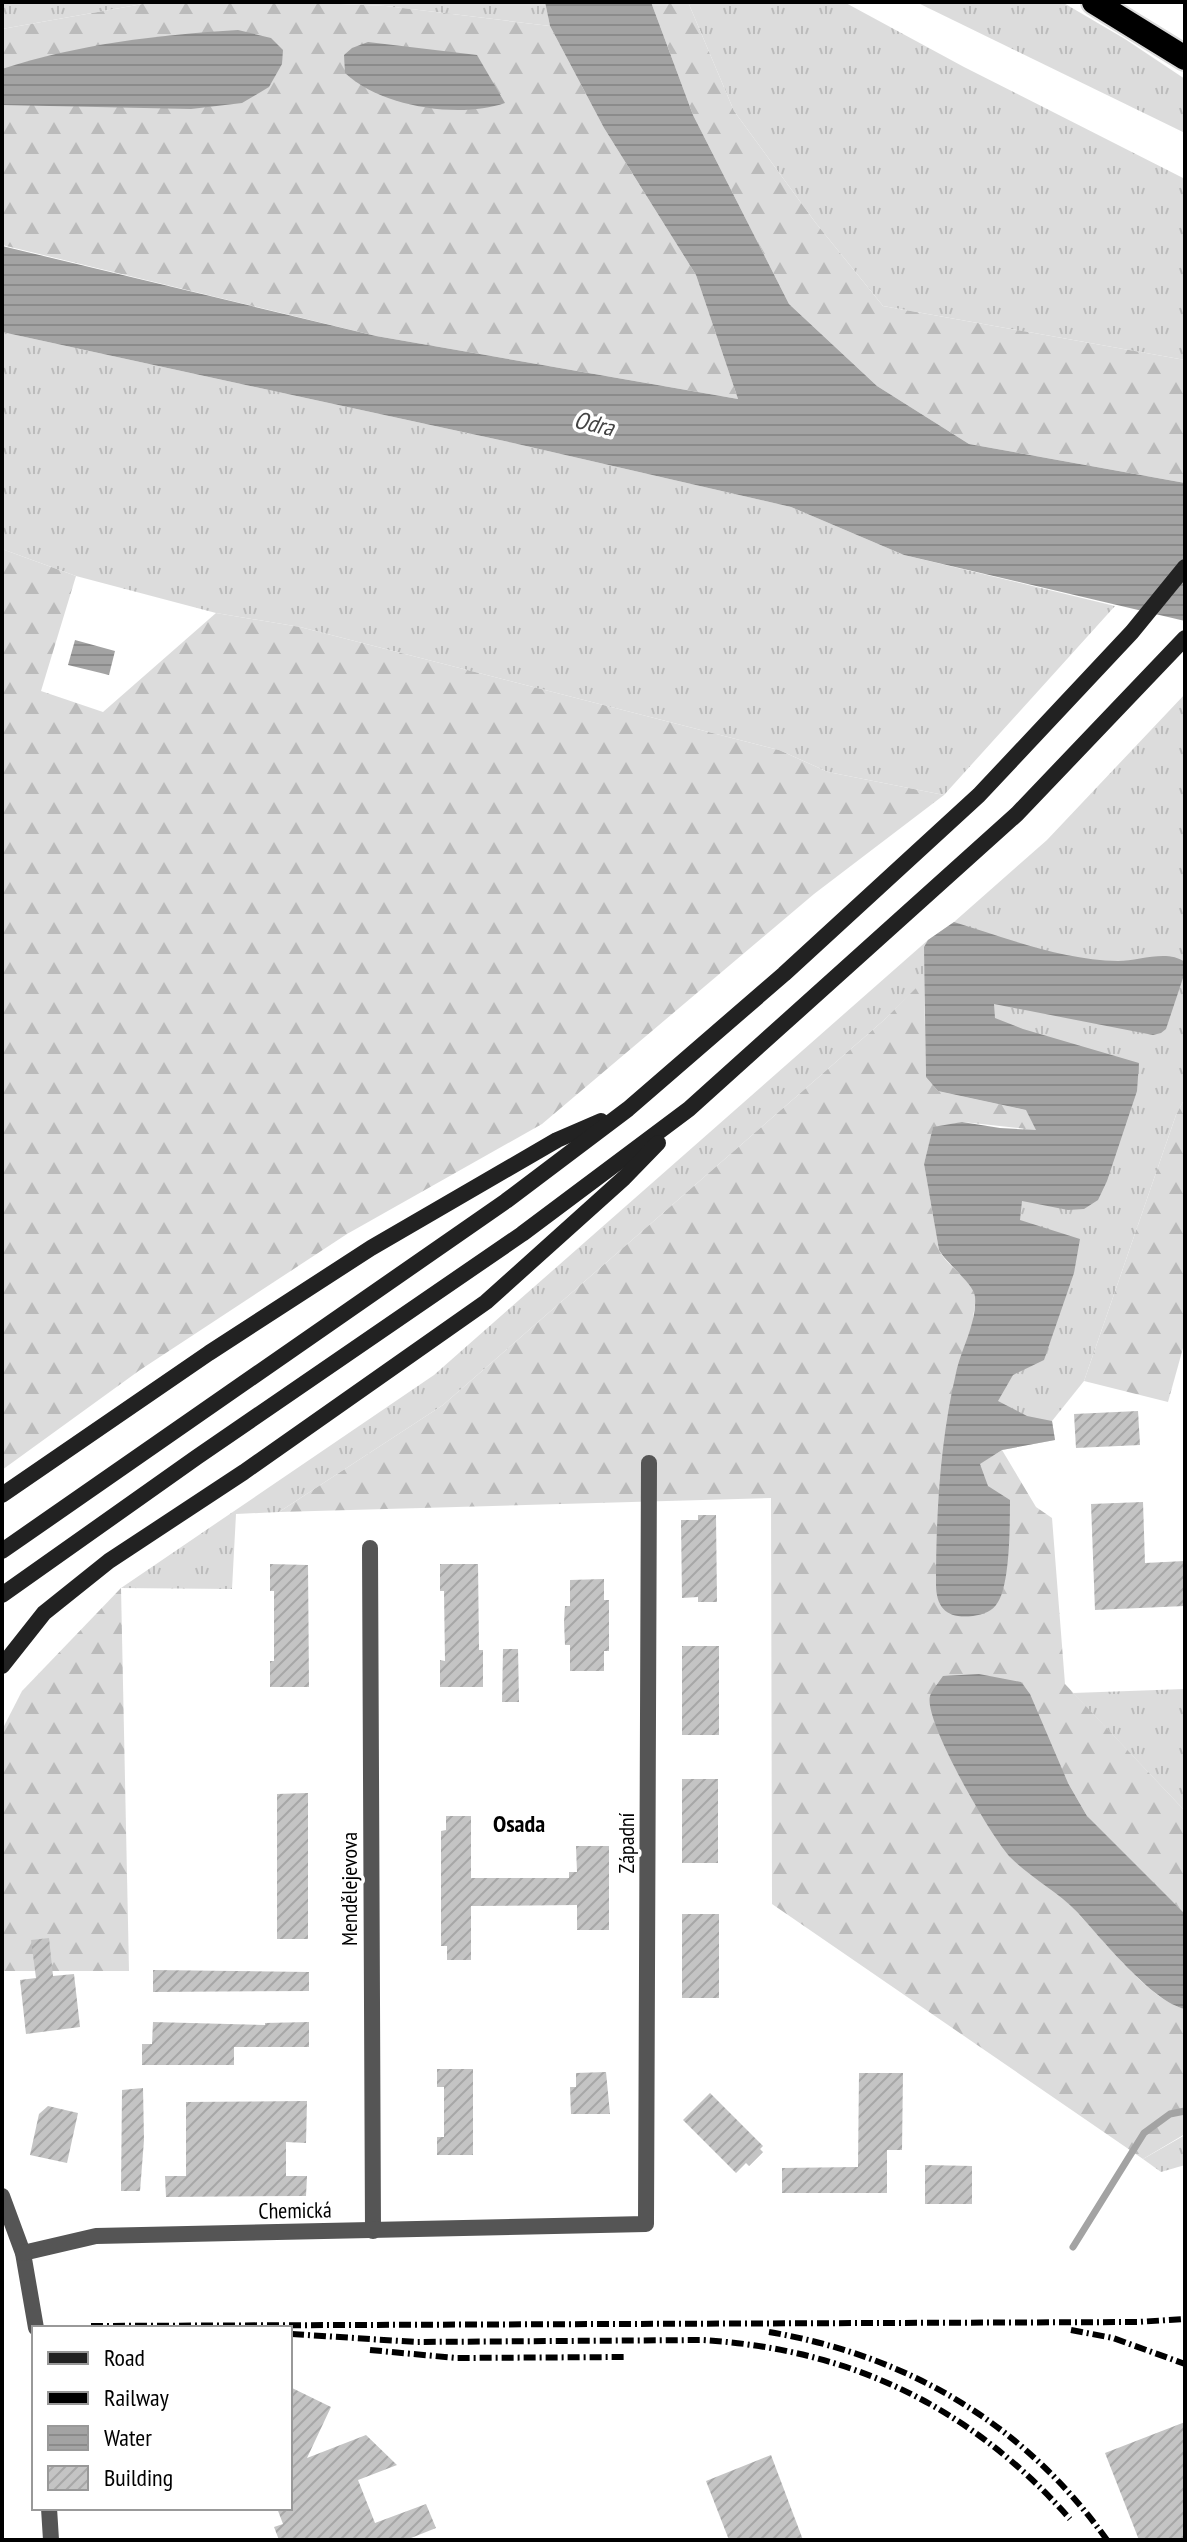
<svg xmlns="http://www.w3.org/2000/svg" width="1187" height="2542" font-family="'PT Sans Narrow',sans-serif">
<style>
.grass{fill:url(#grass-tufts)}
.forest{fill:url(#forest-firs)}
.water{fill:url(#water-rules)}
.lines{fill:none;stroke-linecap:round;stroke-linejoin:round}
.stream{stroke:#a3a3a3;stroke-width:7}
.building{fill:url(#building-hatch)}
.highway-casing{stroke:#dbdbdb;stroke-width:28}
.street{stroke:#555;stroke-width:16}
.secondary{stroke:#222;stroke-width:16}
.highway{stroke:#000;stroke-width:24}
.rail{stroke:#000;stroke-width:6;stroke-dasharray:12 4 2 4;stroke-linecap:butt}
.labels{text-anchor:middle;stroke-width:7;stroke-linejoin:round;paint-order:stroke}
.street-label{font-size:22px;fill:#000;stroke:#fff}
.water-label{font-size:24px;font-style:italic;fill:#444;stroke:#fff}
.neighbourhood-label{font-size:24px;font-weight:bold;fill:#000;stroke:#fff}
</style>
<defs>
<pattern id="grass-tufts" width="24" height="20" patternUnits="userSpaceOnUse" patternTransform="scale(2)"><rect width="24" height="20" fill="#dcdcdc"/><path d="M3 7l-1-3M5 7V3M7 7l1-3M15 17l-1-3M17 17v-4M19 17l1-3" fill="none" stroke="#bbb"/></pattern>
<pattern id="forest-firs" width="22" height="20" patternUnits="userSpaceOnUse" patternTransform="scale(2)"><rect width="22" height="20" fill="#dcdcdc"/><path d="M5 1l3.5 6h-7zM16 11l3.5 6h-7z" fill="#bbb"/></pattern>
<pattern id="water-rules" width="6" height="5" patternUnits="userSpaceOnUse" patternTransform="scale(2)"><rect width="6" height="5" fill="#a3a3a3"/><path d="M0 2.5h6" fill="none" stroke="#8b8b8b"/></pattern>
<pattern id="building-hatch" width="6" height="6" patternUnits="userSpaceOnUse" patternTransform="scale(2)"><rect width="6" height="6" fill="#c4c4c4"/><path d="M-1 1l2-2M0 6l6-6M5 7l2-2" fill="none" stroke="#a7a7a7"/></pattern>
</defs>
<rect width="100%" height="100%" fill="#fff"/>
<g class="grass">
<polygon points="2,2 154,2 2,29"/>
<polygon points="296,2 545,2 550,26 386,6"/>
<polygon points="688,2 844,2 964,67 1185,179 1185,360 883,306 815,222 734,111"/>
<polygon points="916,2 1062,2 1125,39 1185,79 1185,133"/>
<polygon points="2,332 513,443 791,507 904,555 1115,606 944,795 828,772 779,750 300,627 216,613 76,576 2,549"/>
<polygon points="1185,694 1185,1098 1176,1115 1084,1381 1052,1421 1055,1440 1002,1450 979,1464 1026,1110 938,1091 926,1077 924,981 884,1020 443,1405 279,1512 236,1514 232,1589 121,1588 434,1375 928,940 954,922 1047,840"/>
<polygon points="1185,1689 1185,1811 1073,1693"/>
<polygon points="1185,2135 1185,2165 1161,2172 1143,2159"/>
</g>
<g class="forest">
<polygon points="154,2 295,2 386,6 550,26 604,128 696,275 738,399 376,336 2,245 2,29"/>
<polygon points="651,2 688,2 734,111 815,222 883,306 1185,360 1185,483 969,444 877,386 789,304 693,115"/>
<polygon points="2,549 76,576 41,691 103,712 216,613 300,627 779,750 828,772 944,795 814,894 542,1124 347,1234 140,1370 2,1470"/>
<path d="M924 980 926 1077 938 1091 1026 1110 1036 1130 963 1122 933 1128 924 1164 939 1250C948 1267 966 1276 974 1290 978 1297 974 1309 973 1317L979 1464 1002 1450 1036 1507 1052 1518 1065 1684 1185 1811V1914L1101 1833 1087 1816 1068 1783 1010 1857C1030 1872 1051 1887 1069 1904 1098 1932 1147 2000 1185 2009V2134L1143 2159 772 1904 771 1498 279 1512 443 1405 884 1020Z"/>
<polygon points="1185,1098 1185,1341 1168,1402 1084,1381 1176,1115"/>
<polygon points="121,1588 129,1971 2,1971 2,1730 22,1691"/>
</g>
<g class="water">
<polygon points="545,2 651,2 693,115 789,304 877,386 969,444 1185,483 1185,621 904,555 791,507 513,443 2,332 2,246 376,336 738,399 696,275 604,128 550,26"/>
<path d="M238 30 271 38 283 50 282 64 269 87 242 103 191 109 2 105V69C79 44 157 35 238 30Z"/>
<path d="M368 42 477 55 505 103C459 119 381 107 345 73L344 55 352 48Z"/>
<polygon points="75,640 115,651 109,675 68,665"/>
<path d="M954 922C1006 938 1062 960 1118 961 1139 961 1167 949 1185 962V972L1166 1029 1161 1033 1153 1035 994 1004 995 1018 1023 1029 1139 1063 1137 1091 1107 1181 1098 1200 1084 1209 1068 1210 1022 1201 1020 1220 1080 1239 1074 1273 1044 1360 1013 1375 998 1401 1027 1416 1052 1421 1055 1440 1002 1450 980 1464 988 1486 1010 1500C1010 1523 1010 1584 998 1602 992 1612 984 1614 973 1616 949 1619 936 1610 936 1584 936 1515 940 1441 956 1373 961 1349 977 1323 975 1297 975 1285 946 1263 939 1250L924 1164 933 1127 962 1122 1000 1128 1036 1130 1026 1110 938 1091 926 1077 924 947 928 940Z"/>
<path d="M979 1674 1021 1682 1030 1694 1068 1783 1087 1816 1185 1914V2009C1152 2002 1101 1938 1077 1912 1057 1891 1031 1878 1011 1858 992 1839 923 1720 930 1696 932 1690 939 1682 943 1676Z"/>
</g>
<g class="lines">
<polyline class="stream" points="1073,2247 1144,2133 1170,2114 1185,2111"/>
</g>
<g class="building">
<polygon points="1138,1411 1140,1445 1076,1448 1074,1414"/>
<polygon points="1143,1502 1145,1563 1185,1561 1185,1606 1095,1610 1091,1504"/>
<polygon points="698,1515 716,1515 717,1602 698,1602 698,1597 682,1598 681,1520 698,1520"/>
<polygon points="270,1564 308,1565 309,1687 270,1687 270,1661 274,1661 274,1591 270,1591"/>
<polygon points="440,1564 478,1564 479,1650 483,1650 483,1687 440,1687 440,1660 445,1661 444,1591 440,1591"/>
<polygon points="604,1579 604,1600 609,1600 609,1651 604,1651 604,1671 570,1671 570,1645 565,1645 564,1622 565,1606 570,1606 570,1580"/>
<rect x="682" y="1646" width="37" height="89"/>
<polygon points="503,1649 518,1649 519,1702 502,1702"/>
<rect x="682" y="1779" width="36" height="84"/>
<polygon points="308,1793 308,1939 277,1939 277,1794"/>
<polygon points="446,1816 471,1816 471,1878 569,1878 569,1872 577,1872 576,1846 609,1846 609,1930 577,1930 577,1905 471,1906 471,1960 447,1960 447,1946 441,1946 441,1831 446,1830"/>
<rect x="682" y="1914" width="37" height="84"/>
<polygon points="49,1938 53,1976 74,1974 80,2027 26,2034 20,1980 36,1978 31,1940"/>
<polygon points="153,1970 309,1972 309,1991 153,1992"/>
<polygon points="153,2022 265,2025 265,2023 309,2022 309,2047 234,2047 234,2065 142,2065 142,2044 152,2044"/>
<polygon points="437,2069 473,2069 473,2155 437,2155 437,2137 444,2137 444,2087 437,2087"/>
<polygon points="606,2072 610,2114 571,2114 570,2087 576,2087 576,2073"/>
<polygon points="859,2073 903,2073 902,2150 887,2150 887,2193 782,2193 782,2168 858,2167"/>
<polygon points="143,2088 144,2140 140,2191 121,2191 122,2090"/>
<polygon points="710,2093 763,2146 760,2149 763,2152 749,2166 746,2163 736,2173 683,2120"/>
<polygon points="307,2101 306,2143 286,2142 286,2176 307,2176 306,2196 166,2197 165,2176 186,2176 186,2102"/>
<polygon points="48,2106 78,2113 67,2163 30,2155 39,2114"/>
<polygon points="925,2165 972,2166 972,2204 925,2204"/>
<polygon points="290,2387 331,2407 307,2458 366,2435 397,2465 358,2480 375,2523 426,2504 436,2528 406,2540 279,2540 274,2527 283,2524 277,2508 290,2508"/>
<polygon points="1185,2422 1185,2540 1139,2540 1105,2453"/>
<polygon points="771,2455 803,2540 729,2540 706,2481"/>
</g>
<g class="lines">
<g class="highway-casing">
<polyline id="highway" points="1094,2 1185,58"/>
</g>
<g class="street">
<polyline points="370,1548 373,2231"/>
<polyline points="2,2196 23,2253 36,2328"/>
<polyline points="23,2253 96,2236 646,2224 649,1463"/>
<polyline points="49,2508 51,2540"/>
</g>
<g class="secondary">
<polyline points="2,1495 209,1353 371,1248 557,1140 601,1121"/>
<polyline points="2,1551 506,1201 628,1109 784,974 979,795 1132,632 1185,567"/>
<polyline points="2,1595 197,1457 522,1234 689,1109 1017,814 1185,638"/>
<polyline points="2,1666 44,1613 109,1561 244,1472 486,1302 624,1178 658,1143"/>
</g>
<use href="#highway" class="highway"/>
<g class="rail">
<polyline points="91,2326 1137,2322 1185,2319"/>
<polyline points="1071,2330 1113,2338 1185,2364"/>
<path d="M769 2332C909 2356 1024 2424 1107 2540"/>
<path d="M292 2334 416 2342 702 2340C851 2349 971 2407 1070 2519"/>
<polyline points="370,2350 456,2358 625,2357"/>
</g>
</g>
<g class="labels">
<g class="street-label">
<text transform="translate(626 1843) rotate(-90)" y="8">Západní</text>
<text transform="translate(349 1889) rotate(-90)" y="8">Mendělejevova</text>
<text transform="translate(295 2210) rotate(-1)" y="8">Chemická</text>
</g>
<g class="water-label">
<text transform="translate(594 424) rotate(13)" y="8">Odra</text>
</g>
<g class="neighbourhood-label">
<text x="519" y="1832">Osada</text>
</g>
</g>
<rect width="1187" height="2542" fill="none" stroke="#000000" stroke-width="8"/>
<rect x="32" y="2326" width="260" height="184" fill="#ffffff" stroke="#999999" stroke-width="2"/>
<rect x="48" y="2352" width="40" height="12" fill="#222222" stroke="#999999" stroke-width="2"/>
<text x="104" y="2366" font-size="24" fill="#000000">Road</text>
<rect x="48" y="2392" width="40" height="12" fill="#000000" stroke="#999999" stroke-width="2"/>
<text x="104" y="2406" font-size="24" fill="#000000">Railway</text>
<rect x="48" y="2426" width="40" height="24" fill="url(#water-rules)" stroke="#999999" stroke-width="2"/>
<text x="104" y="2446" font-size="24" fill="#000000">Water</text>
<rect x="48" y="2466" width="40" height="24" fill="url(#building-hatch)" stroke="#999999" stroke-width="2"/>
<text x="104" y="2486" font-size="24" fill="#000000">Building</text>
</svg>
